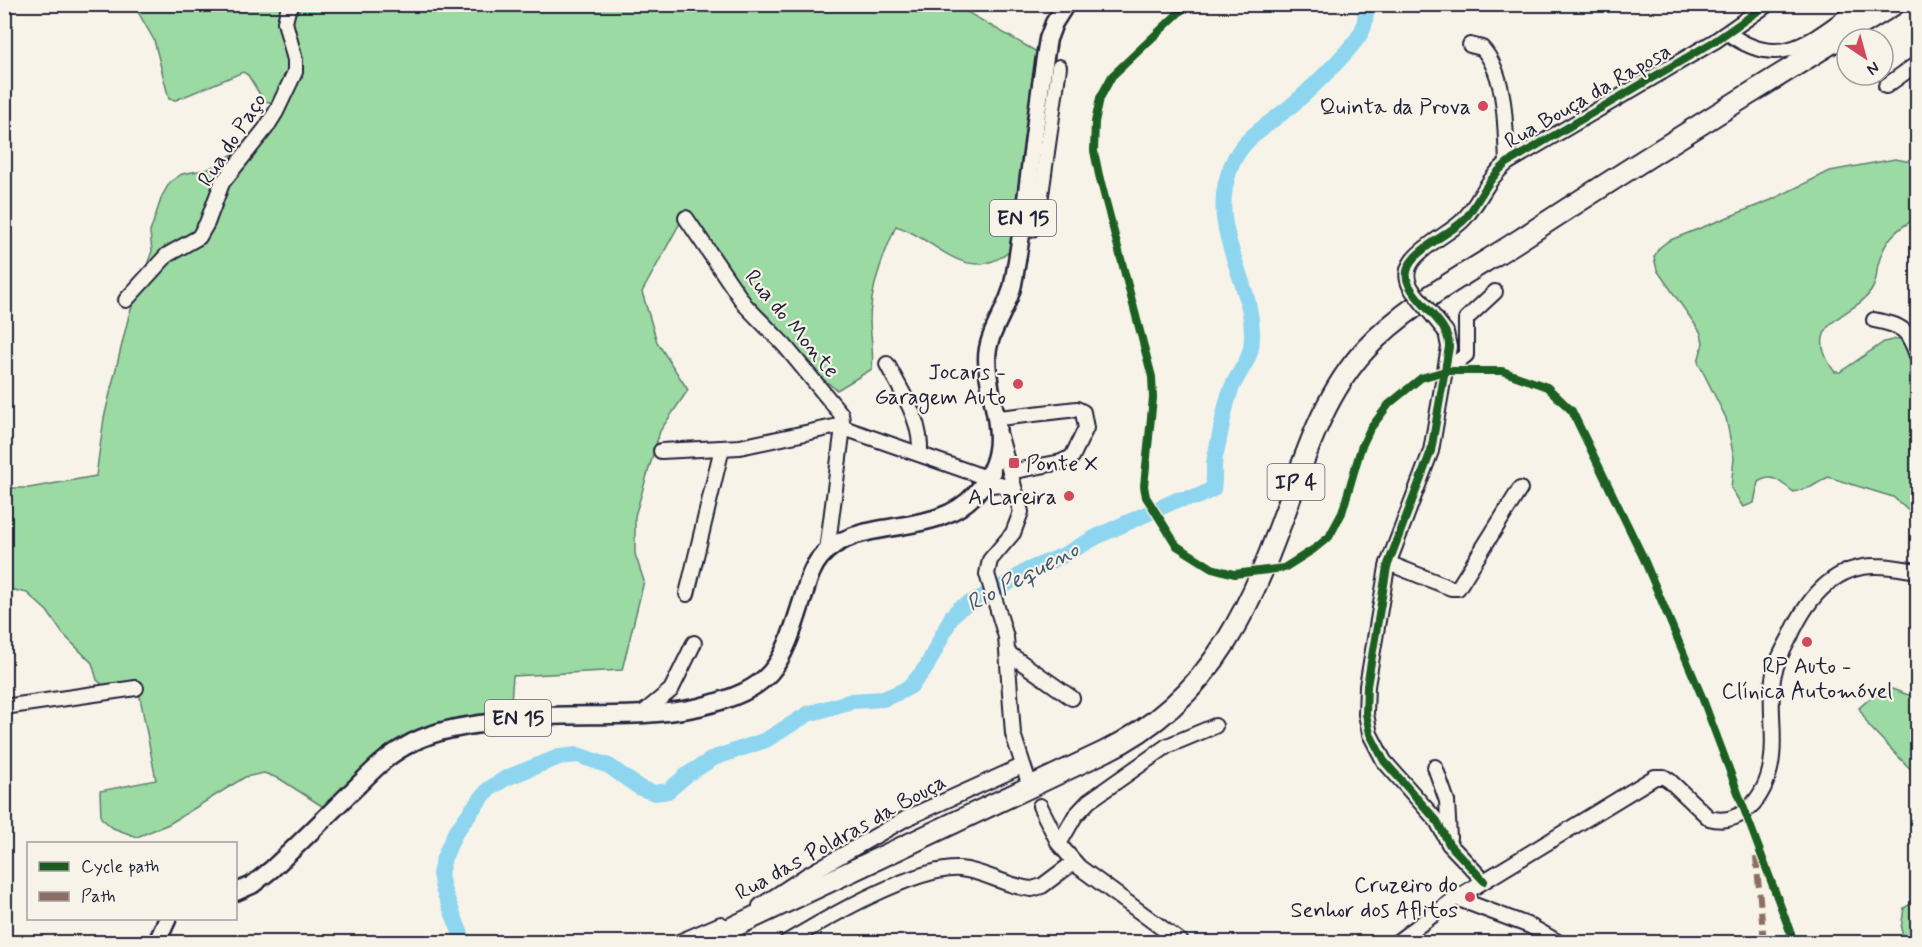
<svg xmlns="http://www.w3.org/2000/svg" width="1922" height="947" font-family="Mynerve,sans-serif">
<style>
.green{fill:#9bdaa3;stroke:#5e7e6f;stroke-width:1.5}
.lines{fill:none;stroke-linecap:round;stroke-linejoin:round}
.river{stroke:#8ed5f0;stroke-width:16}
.minor-casing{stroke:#22223b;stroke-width:18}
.major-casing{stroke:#22223b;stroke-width:21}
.highway-casing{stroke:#22223b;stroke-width:24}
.minor{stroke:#f7f3e8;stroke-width:14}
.major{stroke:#f7f3e8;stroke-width:16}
.highway{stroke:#f7f3e8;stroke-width:20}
.minor-bridge-casing{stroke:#22223b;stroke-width:18;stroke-linecap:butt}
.minor-bridge{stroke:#f7f3e8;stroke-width:14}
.quiet{stroke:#8d6e63;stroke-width:6;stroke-dasharray:12 6;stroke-linecap:butt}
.cycleway-casing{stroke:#f7f3e8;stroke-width:11}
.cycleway{stroke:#1b5e20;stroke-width:8}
.poi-dot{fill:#d1495b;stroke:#f7f3e8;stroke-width:2}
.labels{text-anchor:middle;stroke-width:4.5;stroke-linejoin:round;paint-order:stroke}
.shield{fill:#f7f3e8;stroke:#62616f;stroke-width:1.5}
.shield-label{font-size:21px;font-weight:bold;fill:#22223b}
.street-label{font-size:22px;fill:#22223b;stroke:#f7f3e8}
.poi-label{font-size:22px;fill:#22223b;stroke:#f7f3e8;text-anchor:end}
.water-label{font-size:24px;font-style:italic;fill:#425871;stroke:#f7f3e8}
</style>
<rect width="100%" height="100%" fill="#f7f3e8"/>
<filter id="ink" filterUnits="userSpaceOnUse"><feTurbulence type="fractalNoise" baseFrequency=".0167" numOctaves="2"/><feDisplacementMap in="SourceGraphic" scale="12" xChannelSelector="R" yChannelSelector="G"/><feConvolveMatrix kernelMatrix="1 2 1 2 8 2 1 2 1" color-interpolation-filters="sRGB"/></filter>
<g filter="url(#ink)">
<g class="green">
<path d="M134 5H962L967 12 1037 52 1009 252C964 286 936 238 896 226 883 256 870 289 870 322 871 339 874 352 872 369L837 390 751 323 680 223 642 292 657 342 688 390 660 431 635 516V554L644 581 622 670 513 676 510 714 444 724 325 808 280 779 264 773 245 777 169 824 137 837 113 828 101 818 100 791 156 780 139 692 114 694 97 680 92 663 63 634 47 611 27 593 5 588V488H29L96 476 104 418 129 315 152 251 150 232 162 196 170 182 182 174 209 169 247 145 275 103 264 101 248 75 243 72 176 100 169 99 154 40Z"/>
<path d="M1895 159 1917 163V218C1896 229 1884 240 1878 265 1876 275 1877 282 1871 291 1858 313 1814 318 1824 352 1827 360 1829 365 1835 372H1840L1884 342 1917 334V510L1912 514 1893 497 1828 477 1811 487 1794 492C1780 483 1774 472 1758 482L1754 503 1743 507 1731 488 1734 458 1726 418 1698 362 1703 343 1701 333 1657 270 1654 257 1659 248 1668 241 1771 200 1830 171Z"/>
<polygon points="1889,688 1917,698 1917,776 1869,726 1859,708 1874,695"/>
<polygon points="1917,900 1917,942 1905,942 1901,929 1904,908"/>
</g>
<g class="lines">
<path class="river" d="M464 942 443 889 440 874 444 858 455 833 474 807 489 789 506 778 559 757 578 755 609 766 640 788 655 793 668 791 688 774 714 758 766 740 808 714 852 701 883 699 902 691 911 686 927 666 952 616 960 608 999 589 1028 570 1062 556 1098 536 1177 500 1197 497 1213 489C1215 478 1213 467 1215 457 1220 437 1223 415 1229 395 1236 372 1252 363 1252 337 1253 275 1204 230 1232 164 1243 138 1265 127 1286 110 1303 97 1353 49 1362 31 1366 23 1366 13 1366 4"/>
<g class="minor-casing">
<g id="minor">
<path d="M1728 33C1783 74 1815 37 1863 4"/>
<path d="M1470 45 1482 48C1507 76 1505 127 1507 163"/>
<polyline points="1886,86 1918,63"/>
<polyline points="686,218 745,305 785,346 841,414 843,427 827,551"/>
<polyline points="1021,229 1031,230 1037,223 1059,67"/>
<path d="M1413 291C1389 257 1448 238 1464 219 1481 200 1486 180 1507 163L1715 41 1768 4"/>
<polyline points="126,300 167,255 199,237 207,223 222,183 266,128 276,112 295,72 295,60 285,22 288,10 293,4"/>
<path d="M1874 320C1904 326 1908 329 1918 358"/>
<polyline points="1446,332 1449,347 1431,451 1387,567 1367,686 1366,714 1370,734 1384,761 1437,821 1449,844 1484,881"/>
<path d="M887 364C902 393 922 420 920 454"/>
<polyline points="1445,371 1466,355 1466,319 1495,292"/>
<polyline points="999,418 1077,409 1083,412 1086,428 1072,457 1061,462 1010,472"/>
<polyline points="1000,436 1021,512 1013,533 990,560 987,574 1006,637 1013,734 1030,786"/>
<polyline points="661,451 740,447 838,426 987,478 993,472"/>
<polyline points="982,486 1000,484 1016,494"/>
<polyline points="1388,563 1451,588 1458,588 1520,489"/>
<polyline points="687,594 722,448"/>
<polyline points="1008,653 1072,698"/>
<polyline points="4,707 136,688"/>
<polyline points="642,714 671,690 694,643"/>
<polyline points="1435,767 1447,801 1449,838"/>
<polyline points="1040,806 1059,844 1079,867 1181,942"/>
<polyline points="1059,844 1075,816 1089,801 1167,746 1215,726"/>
<polyline points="1456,898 1530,926 1558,942"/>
<polyline points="760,906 807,875 907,818 1022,766"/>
<polyline points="679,942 721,924"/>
<path d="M787 942C825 919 916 866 960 869 985 871 1007 887 1032 889L1042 886 1074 862"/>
<path d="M1397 942 1453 900 1655 777H1664L1670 781 1709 818C1746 828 1769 790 1772 757 1775 731 1769 705 1773 679 1775 664 1783 650 1790 637 1806 601 1832 565 1877 566 1890 566 1904 569 1918 571"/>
</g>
</g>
<g class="major-casing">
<g id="major">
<path d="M236 892 252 885 272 869C298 845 323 820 348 795 366 778 382 759 404 747 427 733 453 728 480 724 502 721 524 717 546 716 597 714 649 718 699 707 773 689 781 668 802 601 807 586 810 570 820 558 857 513 935 541 976 493 1017 445 988 409 987 359 987 332 1008 310 1013 284 1028 203 1034 120 1048 39L1054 23 1066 4"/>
<polyline points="157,942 168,918"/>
</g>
</g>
<g class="highway-casing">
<path id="highway" d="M705 942 731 928 1104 752C1216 698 1254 600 1293 490 1310 441 1329 389 1365 350 1406 305 1470 272 1521 239 1644 158 1770 81 1895 4"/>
</g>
<use href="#minor" class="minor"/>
<use href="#major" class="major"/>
<use href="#highway" class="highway"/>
<g class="minor-bridge-casing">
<polyline id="minor-bridge" points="1413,291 1446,332"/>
</g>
<use href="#minor-bridge" class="minor-bridge"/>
<polyline class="quiet" points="1756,857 1764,942"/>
<g class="cycleway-casing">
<g id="cycleway">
<polyline points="1188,4 1112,76 1100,98 1095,122 1094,151 1099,175 1152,377 1153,398 1144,486 1146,497 1177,546 1212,568 1234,574 1284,568 1314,549 1329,537 1342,513 1361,448 1370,429 1389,404 1421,378 1445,371 1502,371 1547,387 1572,411 1643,557 1702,697 1794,942"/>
<path d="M1484 881 1449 844 1437 821 1384 761 1370 734 1366 714 1367 686 1387 567 1431 451 1449 347C1450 323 1419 306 1409 285 1394 256 1451 235 1465 219 1480 200 1487 179 1507 163L1715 41 1768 4"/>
</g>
</g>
<use href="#cycleway" class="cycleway"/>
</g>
</g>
<g class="poi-dot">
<circle cx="1483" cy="106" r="6"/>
<circle cx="1018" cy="384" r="6"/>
<rect x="1008" y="457" width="12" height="12" rx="3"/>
<circle cx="1069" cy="496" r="6"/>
<circle cx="1807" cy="642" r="6"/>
<circle cx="1470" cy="897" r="6"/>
</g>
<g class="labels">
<g class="shield">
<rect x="990" y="200" width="66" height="36" rx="4.5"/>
<rect x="1267.5" y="464" width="57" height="36" rx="4.5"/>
<rect x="485" y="700" width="66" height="36" rx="4.5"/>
</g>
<g class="shield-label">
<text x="1023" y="225">EN 15</text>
<text x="1296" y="489">IP 4</text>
<text x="518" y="725">EN 15</text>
</g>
<g class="street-label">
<text transform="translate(1587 95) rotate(-30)" y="8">Rua Bouça da Raposa</text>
<text transform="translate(231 139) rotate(-57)" y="8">Rua do Paço</text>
<text transform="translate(793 323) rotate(50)" y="8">Rua do Monte</text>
<text transform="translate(840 836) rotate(-29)" y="8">Rua das Poldras da Bouça</text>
</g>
<g class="poi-label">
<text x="1471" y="114">Quinta da Prova</text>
<text x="1006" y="379">Jocars -<tspan x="1006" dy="25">Garagem Auto</tspan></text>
<text x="1026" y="471" text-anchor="start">Ponte X</text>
<text x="1057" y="504">A Lareira</text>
<text x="1807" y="673" text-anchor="middle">RP Auto -<tspan x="1807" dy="25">Clínica Automóvel</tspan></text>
<text x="1458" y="892">Cruzeiro do<tspan x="1458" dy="25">Senhor dos Aflitos</tspan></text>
</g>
<g class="water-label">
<text transform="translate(1022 576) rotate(-28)" y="8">Rio Pequeno</text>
</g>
</g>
<rect width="1922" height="947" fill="none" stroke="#f7f3e8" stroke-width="24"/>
<rect x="12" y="12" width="1898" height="923" fill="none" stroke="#22223b" stroke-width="2" filter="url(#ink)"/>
<rect x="27" y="842" width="210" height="78" fill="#f7f3e8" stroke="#a29fa3" stroke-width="1.5"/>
<rect x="39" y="862" width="30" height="9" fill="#1b5e20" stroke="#a29fa3" stroke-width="1.5"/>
<text x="81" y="872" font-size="18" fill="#22223b">Cycle path</text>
<rect x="39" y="892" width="30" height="9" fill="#8d6e63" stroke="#a29fa3" stroke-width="1.5"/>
<text x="81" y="902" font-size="18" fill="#22223b">Path</text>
<g transform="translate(1865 57) rotate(144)"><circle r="28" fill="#f7f3e8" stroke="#a29fa3" stroke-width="1.5"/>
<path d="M0-4.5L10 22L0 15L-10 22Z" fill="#d1495b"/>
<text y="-9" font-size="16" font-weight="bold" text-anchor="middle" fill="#22223b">N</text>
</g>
</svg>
